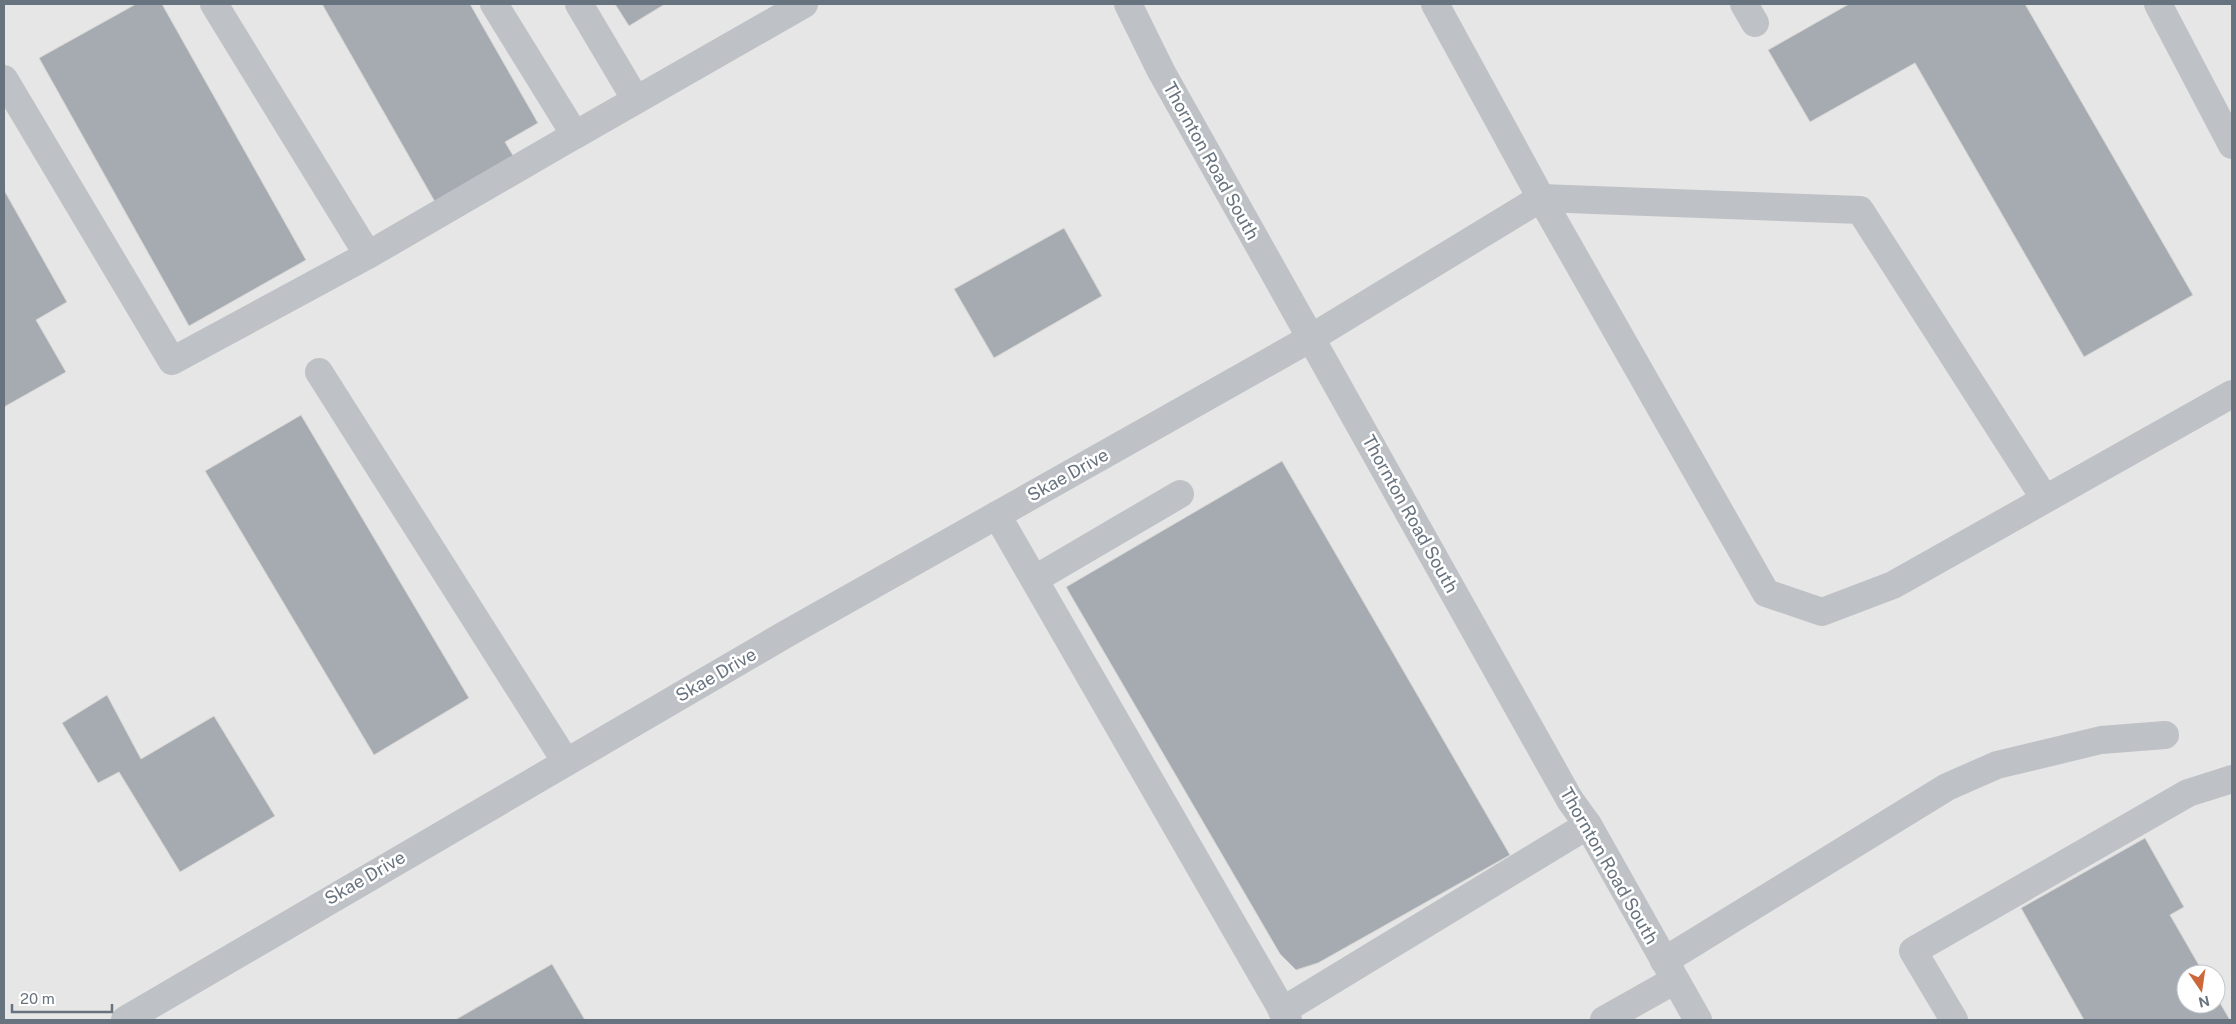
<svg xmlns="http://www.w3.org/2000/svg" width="2236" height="1024" font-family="'Public Sans',sans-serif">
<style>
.built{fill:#e5e6e5;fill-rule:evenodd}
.building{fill:#a5abb1;stroke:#d6d6d4}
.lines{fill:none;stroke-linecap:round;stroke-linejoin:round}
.minor{stroke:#bec1c5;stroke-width:28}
.labels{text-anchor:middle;stroke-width:5;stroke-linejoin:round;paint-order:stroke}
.street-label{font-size:18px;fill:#67737f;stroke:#fff}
</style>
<rect width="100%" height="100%" fill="#f4f5f1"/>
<path class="built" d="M4 4H2232V1020H4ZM2186 974H2216V1004H2186Z"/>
<g class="building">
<polygon points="136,4 162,4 306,260 189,326 39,58"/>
<polygon points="322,4 470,4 538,123 505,142 518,164 439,209"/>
<polygon points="615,4 665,4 629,26"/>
<polygon points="1849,4 2025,4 2193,295 2084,357 1915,63 1810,122 1768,50"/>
<polygon points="4,190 67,302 36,320 66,372 4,407"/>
<polygon points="1064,228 1102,296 994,358 954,289"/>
<polygon points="301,415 469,698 374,755 205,471"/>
<polygon points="1282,461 1510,855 1318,963 1296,970 1280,954 1066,587"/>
<polygon points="107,695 141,759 214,716 275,816 180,872 119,772 98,783 62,723"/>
<polygon points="2145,838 2184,907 2170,915 2204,974 2186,974 2186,1004 2216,1004 2216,996 2230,1020 2084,1020 2021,908"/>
<polygon points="552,964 585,1020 455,1020"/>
</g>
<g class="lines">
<g class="minor">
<polyline points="214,4 368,255 575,135 494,4"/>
<polyline points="579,4 636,100"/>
<polyline points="1128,4 1161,71 1570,800 1588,825 1698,1020"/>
<polyline points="1435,4 1541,198 1766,593 1822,612 1893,585 2232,394"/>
<polyline points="1744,4 1755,23"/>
<polyline points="2158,4 2232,145"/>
<polyline points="4,79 172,361 368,255"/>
<polyline points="575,135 804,4"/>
<polyline points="319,372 566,762"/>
<polyline points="997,515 1288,1020"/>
<polyline points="1035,579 1180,494"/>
<polyline points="1664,961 1947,787 1997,765 2101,740 2165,735"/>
<polyline points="1282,1011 1588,825"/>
<polyline points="125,1020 786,634 1311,338 1541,198 1860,210 2045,499"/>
<polyline points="1604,1020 1675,980"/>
<polyline points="1954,1020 1913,951 2188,793 2232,779"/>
</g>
</g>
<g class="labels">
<g class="street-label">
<text transform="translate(1211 161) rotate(61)" y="6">Thornton Road South</text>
<text transform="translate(1068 475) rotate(-29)" y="6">Skae Drive</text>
<text transform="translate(1410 514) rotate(61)" y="6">Thornton Road South</text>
<text transform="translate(716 675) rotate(-30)" y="6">Skae Drive</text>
<text transform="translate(1609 866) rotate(60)" y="6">Thornton Road South</text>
<text transform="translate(365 878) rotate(-30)" y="6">Skae Drive</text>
</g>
</g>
<rect width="2236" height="1024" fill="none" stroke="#67737f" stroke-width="10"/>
<g transform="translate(2201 989) rotate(167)"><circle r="24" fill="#ffffff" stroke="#c2c7cc"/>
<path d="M0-4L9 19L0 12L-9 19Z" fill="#cd6639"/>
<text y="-8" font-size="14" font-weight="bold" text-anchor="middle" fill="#67737f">N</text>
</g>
<path d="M12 1004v8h100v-8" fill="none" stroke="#67737f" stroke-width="2.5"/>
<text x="20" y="1004" font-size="15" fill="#67737f" stroke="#ffffff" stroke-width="4" paint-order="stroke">20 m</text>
</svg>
